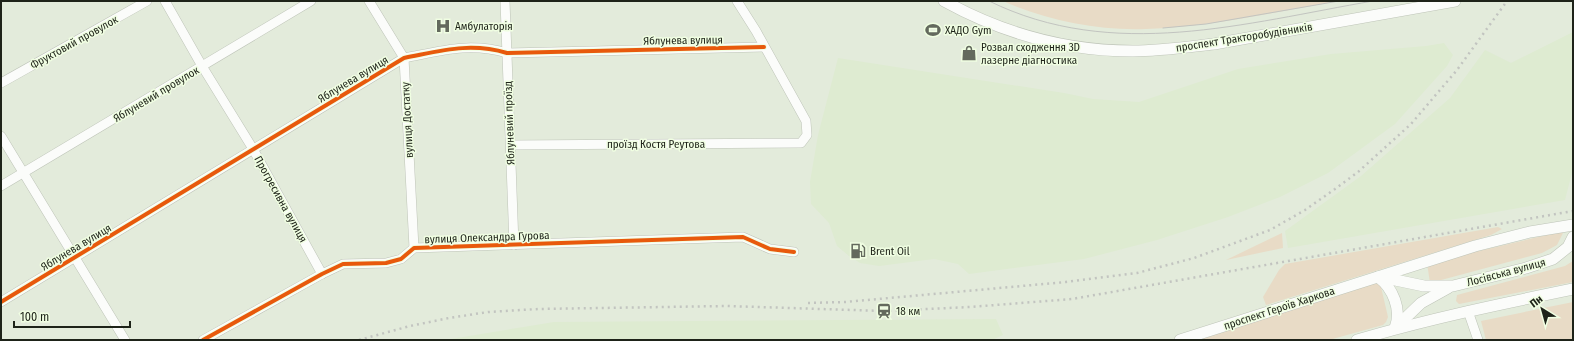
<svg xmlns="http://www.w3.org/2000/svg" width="1574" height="341" font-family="'Fira Sans Condensed',sans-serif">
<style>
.built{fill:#deebd1}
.green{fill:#e8dbc6}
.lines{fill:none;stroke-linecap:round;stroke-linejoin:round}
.minor-casing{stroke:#bec4b8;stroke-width:10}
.major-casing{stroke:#bec4b8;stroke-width:12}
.minor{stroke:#fbfcfa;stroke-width:9}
.major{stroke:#fbfcfa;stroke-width:11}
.tram{stroke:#c2c4c0;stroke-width:1}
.rail{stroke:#c2c4c0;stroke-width:2.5;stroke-dasharray:2 4;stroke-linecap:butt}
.cycleway-casing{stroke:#f0fee2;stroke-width:6}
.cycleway{stroke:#e8590c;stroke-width:4}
.labels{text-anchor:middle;stroke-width:3;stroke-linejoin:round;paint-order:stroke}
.poi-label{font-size:11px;fill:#1e2319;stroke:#f0fee2;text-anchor:start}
.street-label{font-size:11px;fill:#1e2319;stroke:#f0fee2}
</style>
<rect width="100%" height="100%" fill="#e3ebdb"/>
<g class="built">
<polygon points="1573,32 1573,169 1565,200 1288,248 1285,231 1361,176 1450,98 1485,50 1511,63"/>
<polygon points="1444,43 1453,55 1447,66 1395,124 1328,173 1280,197 1228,217 1157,240 1084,259 969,274 958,264 934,259 879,266 860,263 849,256 837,246 829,223 811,204 810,182 818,135 838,58 1064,93 1093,99 1139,102 1238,69 1331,54 1426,46"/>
<polygon points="996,319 1003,335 992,340 445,340 554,322"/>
</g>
<g class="green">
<path d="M1003 1H1339C1275 12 1210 27 1146 29 1099 31 1045 20 1003 1Z"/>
<polygon points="1498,227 1502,229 1491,235 1266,305 1263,297 1279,270 1285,264"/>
<polygon points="1564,231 1557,245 1542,253 1430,283 1427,263"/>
<polygon points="1282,233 1283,248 1226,260"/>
<polygon points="1573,261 1573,282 1459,304 1456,301 1457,295 1565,266"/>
<polygon points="1373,282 1378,284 1381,287 1388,317 1386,322 1383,325 1329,340 1193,340"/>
<polygon points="1573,302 1573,340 1486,340 1481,321"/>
</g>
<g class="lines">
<g class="minor-casing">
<g id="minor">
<polyline points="165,1 202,66 253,149 322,274"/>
<polyline points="369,1 404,58 414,248"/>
<polyline points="505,1 514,245"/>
<polyline points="1,83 147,1"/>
<polyline points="1,136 125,340"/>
<polyline points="511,145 801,143 807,135 806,121 756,31 737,1"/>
<polyline points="1,186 311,1"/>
<path d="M1 302 404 58C441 51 469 42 507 53L764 47"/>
<polyline points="1468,311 1478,340"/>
<polyline points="203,340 322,274 343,264 386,263 401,259 414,248 743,237 770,249 794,252"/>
</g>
</g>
<g class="major-casing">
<g id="major">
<path d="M944 1C1002 33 1066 51 1133 51 1160 51 1187 47 1214 44L1455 1"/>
<path d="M1378 277C1393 288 1402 310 1395 328"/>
<polyline points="1381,277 1424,286 1453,286 1526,268 1553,259 1568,247 1573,237"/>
<polyline points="1395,328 1421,303 1448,288"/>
<polyline points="1180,340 1475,246 1530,232 1573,225"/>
<path d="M1357 340C1428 319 1500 304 1573 289"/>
</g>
</g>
<use href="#minor" class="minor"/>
<use href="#major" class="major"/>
<g class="tram">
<path d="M989 1C1113 62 1245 23 1373 1"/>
<polyline points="1163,28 1206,24 1339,1"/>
</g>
<g class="rail">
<polyline points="808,303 845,302 1066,282 1137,273 1194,258 1270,230 1305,210 1335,189 1358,172 1411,124 1457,70 1507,1"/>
<polyline points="359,340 410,326 449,318 488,312 538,309 727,306 884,311 970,307 1072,299 1573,211"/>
</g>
<g class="cycleway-casing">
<g id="cycleway">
<path d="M1 302 404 58C441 51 469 42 507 53L764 47"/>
<polyline points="203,340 322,274 343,264 386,263 401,259 414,248 743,237 770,249 794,252"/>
</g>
</g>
<use href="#cycleway" class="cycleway"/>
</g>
<defs>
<g id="hospital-bare" transform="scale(1.2)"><path d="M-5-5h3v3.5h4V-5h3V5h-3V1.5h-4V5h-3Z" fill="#63695d" stroke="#f0fee2" stroke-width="2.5" paint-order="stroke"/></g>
<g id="stadium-bare" transform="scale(1.2)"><path d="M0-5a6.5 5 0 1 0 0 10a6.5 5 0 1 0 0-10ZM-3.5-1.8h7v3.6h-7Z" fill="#63695d" stroke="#f0fee2" stroke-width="2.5" paint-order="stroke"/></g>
<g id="shop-bare" transform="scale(1.2)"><path d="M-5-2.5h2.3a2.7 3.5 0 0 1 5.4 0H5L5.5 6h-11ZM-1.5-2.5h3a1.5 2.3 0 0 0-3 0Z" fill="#63695d" stroke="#f0fee2" stroke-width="2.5" paint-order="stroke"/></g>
<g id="fuel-bare" transform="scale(1.2)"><path d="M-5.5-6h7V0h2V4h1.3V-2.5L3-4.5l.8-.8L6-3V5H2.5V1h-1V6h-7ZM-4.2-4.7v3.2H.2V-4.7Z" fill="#63695d" stroke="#f0fee2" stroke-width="2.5" paint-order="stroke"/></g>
<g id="station-bare" transform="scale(1.2)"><path d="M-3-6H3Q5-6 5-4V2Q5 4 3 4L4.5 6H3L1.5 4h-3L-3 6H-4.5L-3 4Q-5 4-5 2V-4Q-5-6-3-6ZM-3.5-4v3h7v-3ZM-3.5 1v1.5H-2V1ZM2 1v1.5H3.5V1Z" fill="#63695d" stroke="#f0fee2" stroke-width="2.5" paint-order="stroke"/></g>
</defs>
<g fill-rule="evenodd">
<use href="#hospital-bare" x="443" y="26"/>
<use href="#stadium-bare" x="933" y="30"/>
<use href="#shop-bare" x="969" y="53"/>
<use href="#fuel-bare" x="858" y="251"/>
<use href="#station-bare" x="884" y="311"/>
</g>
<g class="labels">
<g class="poi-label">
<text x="455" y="30">Амбулаторія</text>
<text x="945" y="34">ХАДО Gym</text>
<text x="981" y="51">Розвал сходження 3D<tspan x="981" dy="13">лазерне діагностика</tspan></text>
<text x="870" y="255">Brent Oil</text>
<text x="896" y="315">18 км</text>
</g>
<g class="street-label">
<text transform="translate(1244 37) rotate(-9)" y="4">проспект Тракторобудівників</text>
<text transform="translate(683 40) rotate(-1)" y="4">Яблунева вулиця</text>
<text transform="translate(74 42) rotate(-29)" y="4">Фруктовий провулок</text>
<text transform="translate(353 79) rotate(-31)" y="4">Яблунева вулиця</text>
<text transform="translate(156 94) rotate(-31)" y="4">Яблуневий провулок</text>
<text transform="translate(407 120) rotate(-93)" y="4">вулиця Достатку</text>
<text transform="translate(509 123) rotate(-92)" y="4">Яблуневий проїзд</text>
<text x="656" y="148">проїзд Костя Реутова</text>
<text transform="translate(281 199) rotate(61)" y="4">Прогресивна вулиця</text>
<text transform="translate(487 237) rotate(-2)" y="4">вулиця Олександра Гурова</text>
<text transform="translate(76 247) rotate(-31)" y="4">Яблунева вулиця</text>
<text transform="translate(1506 272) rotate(-15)" y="4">Лосівська вулиця</text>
<text transform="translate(1279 308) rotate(-18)" y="4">проспект Героїв Харкова</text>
</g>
</g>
<rect width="1574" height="341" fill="none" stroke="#1e2319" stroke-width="4"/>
<g transform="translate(1542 309) rotate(323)" stroke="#f0fee2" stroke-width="3" paint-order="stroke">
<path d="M0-3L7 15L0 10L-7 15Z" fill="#1e2319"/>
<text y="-6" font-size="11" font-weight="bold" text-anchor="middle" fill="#1e2319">Пн</text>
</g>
<path d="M14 321v6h116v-6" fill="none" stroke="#1e2319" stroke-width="2"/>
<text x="20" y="321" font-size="12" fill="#1e2319" stroke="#f0fee2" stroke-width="3" paint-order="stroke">100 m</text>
</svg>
